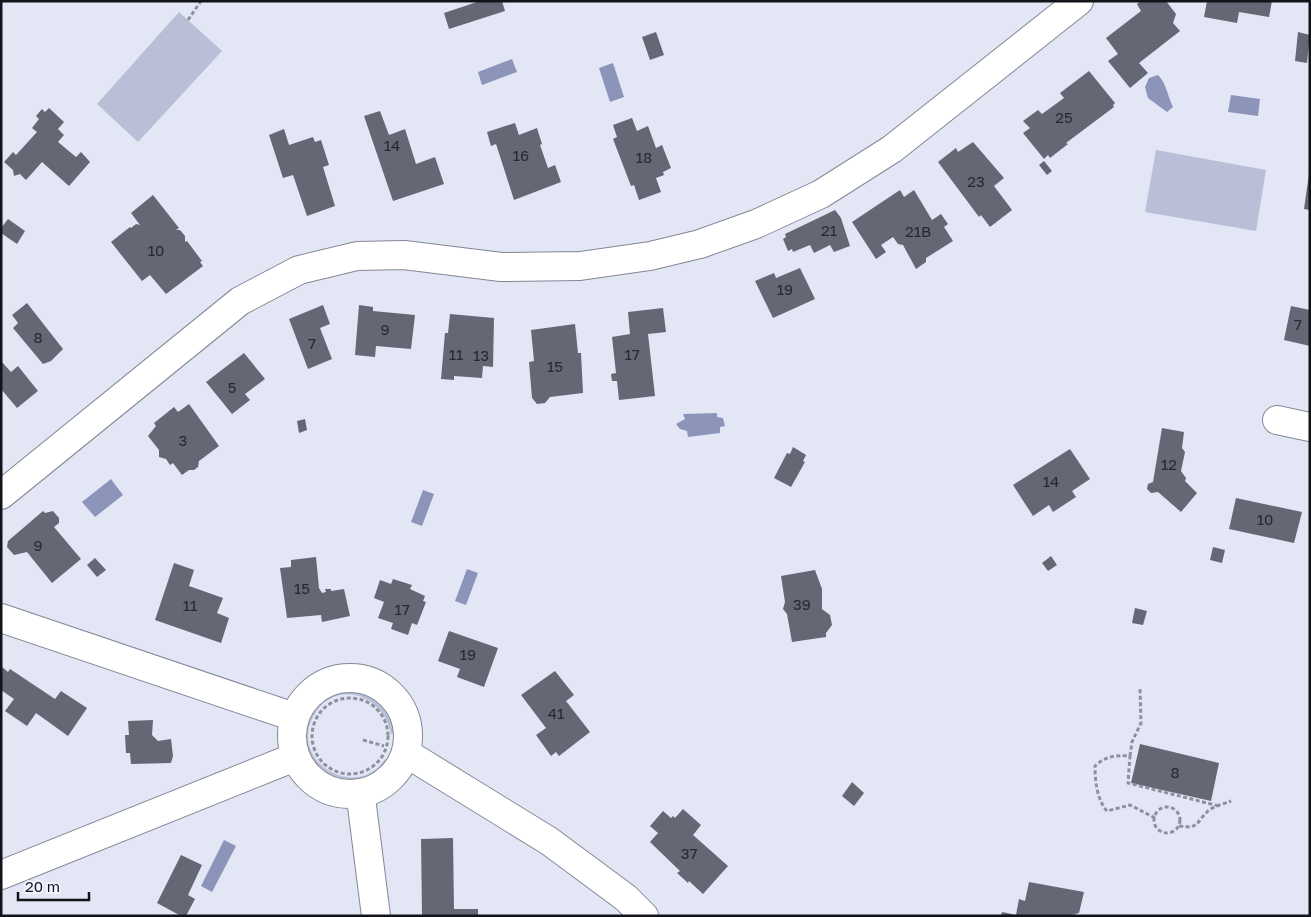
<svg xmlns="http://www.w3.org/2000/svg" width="1311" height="917" font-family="'Golos Text',sans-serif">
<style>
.green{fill:#babfd8}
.water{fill:#8c94ba}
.building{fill:#646774}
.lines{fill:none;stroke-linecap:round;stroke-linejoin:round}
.minor-casing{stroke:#848795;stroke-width:30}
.path{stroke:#8e919c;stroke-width:3;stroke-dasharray:4 2.5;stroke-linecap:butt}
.minor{stroke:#fff;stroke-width:28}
.labels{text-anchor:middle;stroke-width:4;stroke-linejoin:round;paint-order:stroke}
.number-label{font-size:15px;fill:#272930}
</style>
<rect width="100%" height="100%" fill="#e2e6f5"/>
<g class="green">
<polygon points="179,12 222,51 138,142 97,104"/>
<polygon points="1156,150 1266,170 1256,231 1145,212"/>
<path d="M344 689C374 689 392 705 398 734H391C384 694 334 677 313 717 289 762 357 802 385 759L391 762C385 772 375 779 364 782 304 802 273 706 344 689Z"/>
</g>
<g class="water">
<polygon points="512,59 517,72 482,85 478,72"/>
<polygon points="613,63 624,97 610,102 599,68"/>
<path d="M1158 75C1167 84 1167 95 1173 107L1167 112 1148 98 1145 87 1149 78Z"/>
<polygon points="1231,95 1260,99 1258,116 1228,112"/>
<polygon points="717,413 717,417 723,418 725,426 720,427 720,433 688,437 687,431 680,429 676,424 685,419 683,414"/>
<polygon points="111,479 123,495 95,517 82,502"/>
<polygon points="423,490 434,494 422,526 411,522"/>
<polygon points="467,569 478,573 466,605 455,601"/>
<polygon points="224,840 236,846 212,892 201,886"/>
</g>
<g class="building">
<polygon points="480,1 502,1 505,11 449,29 444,13"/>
<polygon points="1141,1 1166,1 1176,14 1173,23 1180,31 1139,63 1148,73 1130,88 1108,61 1118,54 1106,38 1141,11 1137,4"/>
<polygon points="1207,1 1272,1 1269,17 1239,12 1237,23 1204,17"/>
<polygon points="656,32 664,55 650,60 642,37"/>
<polygon points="1298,32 1310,35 1307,63 1295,61"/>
<polygon points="1089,71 1115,103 1113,105 1114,107 1066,143 1068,144 1050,158 1048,155 1044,159 1023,133 1030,128 1023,121 1038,110 1042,114 1064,98 1060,93"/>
<polygon points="49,108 64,122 58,129 64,135 58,142 76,157 81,152 90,162 69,186 42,162 26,180 20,174 14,176 13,170 4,162 13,152 16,155 37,132 32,128 39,119 36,116 42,109 45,112"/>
<polygon points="380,111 389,135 405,129 416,164 435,157 444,184 393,201 364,116"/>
<polygon points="632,118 637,131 648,126 656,148 662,145 671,168 663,172 664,175 656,178 661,192 639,200 634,185 631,186 613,139 617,137 613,125"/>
<polygon points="515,123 519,135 537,128 542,144 540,145 548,168 555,165 561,182 514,200 496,144 491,146 487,132"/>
<polygon points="284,129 289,145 313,137 315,142 321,140 329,165 323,167 335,206 307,216 293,175 283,178 269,135"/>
<polygon points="973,142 1004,178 994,186 1012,210 990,227 981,215 979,217 938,162 956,148 958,152"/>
<polygon points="1044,161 1052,171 1047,175 1039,165"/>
<polygon points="1309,174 1310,174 1310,210 1304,209"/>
<polygon points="900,190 904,197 914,190 932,220 941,214 948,224 944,227 953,241 926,258 926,262 916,269 903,245 898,244 893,237 881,245 886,252 876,259 852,222"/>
<polygon points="153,195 179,228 176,230 180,230 185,236 185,242 187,241 202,261 200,262 203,266 166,294 150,275 142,281 111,242 130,227 131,228 136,224 140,225 131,213"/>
<polygon points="835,210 841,218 850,246 834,252 830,245 814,253 810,245 793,252 792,249 788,251 783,239 786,237 785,234"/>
<polygon points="8,219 25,231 17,244 1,233 1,228"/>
<polygon points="800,268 815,299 773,318 755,281 774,273 776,278"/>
<polygon points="27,303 63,349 51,361 43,364 13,328 18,323 12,315"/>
<polygon points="323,305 330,324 320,328 332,359 308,369 289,319"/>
<polygon points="359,305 373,307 373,311 415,315 411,349 376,346 375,357 355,355"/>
<polygon points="1291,306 1310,310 1310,346 1284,340"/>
<polygon points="663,308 666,332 648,334 655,396 619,400 617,381 612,381 611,374 616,373 612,337 630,334 628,312"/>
<polygon points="450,314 494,318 493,367 483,366 482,378 454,376 454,380 441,379 445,333 448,333"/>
<polygon points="575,324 578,353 581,353 583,393 550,397 545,403 537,404 532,398 529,362 534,361 531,330"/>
<polygon points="244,353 265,379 245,394 250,400 232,414 206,382"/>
<polygon points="1,361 11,372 18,366 38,391 17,408 1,389"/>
<polygon points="189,404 219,446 199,461 198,467 194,470 189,470 182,475 173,463 170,465 166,459 159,457 159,450 148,436 156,426 154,423 174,407 178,412"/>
<polygon points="305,419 307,430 299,433 297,421"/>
<polygon points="1162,428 1184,432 1182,448 1185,452 1181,471 1186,478 1185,481 1197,493 1181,512 1158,492 1151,493 1147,489 1148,484 1153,482"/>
<polygon points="793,447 806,455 803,461 805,462 791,487 774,478 787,453 790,454"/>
<polygon points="1070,449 1090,479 1072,491 1076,497 1053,512 1049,505 1033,516 1013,485"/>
<polygon points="1236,498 1302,512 1294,543 1229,529"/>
<polygon points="43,511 45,513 53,511 59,518 59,523 54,527 81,559 52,583 27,552 14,555 7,547 8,541"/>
<polygon points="1213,547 1225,550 1222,563 1210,560"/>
<polygon points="1051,556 1057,565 1048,571 1042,563"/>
<polygon points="316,557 319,588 322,593 326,592 325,589 331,589 331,591 344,589 350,616 322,622 321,615 287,618 280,568 291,567 291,560"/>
<polygon points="95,558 106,570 97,577 87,565"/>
<polygon points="174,563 194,570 189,586 223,598 217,613 229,618 221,643 155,620"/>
<polygon points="815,570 822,589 822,609 830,615 832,625 826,633 826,637 792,642 787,614 783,609 785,602 781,576"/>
<polygon points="393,579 412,585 410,589 425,596 423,601 426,602 417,625 412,623 408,635 391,629 393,623 378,618 384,602 374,598 380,580 391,584"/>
<polygon points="1135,608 1147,611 1143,625 1132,623"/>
<polygon points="449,631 498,648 484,687 457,677 460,669 438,661"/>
<polygon points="1,666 8,672 10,669 55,699 61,691 87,708 68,736 36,713 27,726 5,711 14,699 1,690"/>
<polygon points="555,671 574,695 566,701 590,732 559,756 556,752 551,756 536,735 546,728 521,695"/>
<polygon points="153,720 152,735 158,741 171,739 173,756 171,763 131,764 130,753 126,753 125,735 129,735 128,721"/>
<polygon points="1140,744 1219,763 1211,801 1131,783"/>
<polygon points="852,782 864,793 854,806 842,796"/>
<polygon points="683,809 701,825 693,835 728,866 703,894 689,881 688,883 677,873 680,871 650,842 658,833 650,826 663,811 671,818 673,816 675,818"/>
<polygon points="453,838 454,909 478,909 478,916 422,916 421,839"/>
<polygon points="181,855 202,865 188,895 195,899 186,916 181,916 157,903"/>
<polygon points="1029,882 1084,892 1079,913 1069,916 1001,916 1002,912 1016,915 1019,899 1025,901"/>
</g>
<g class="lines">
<g class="minor-casing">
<g id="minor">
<polyline points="1277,420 1310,427"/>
<polyline points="1,495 240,301 299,270 357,256 404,255 501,267 580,266 650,256 700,244 756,224 821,194 892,149 1079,1"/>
<polyline points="1,618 294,717"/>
<circle cx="350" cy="736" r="58"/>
<polyline points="406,753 549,841 626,898 644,916"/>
<polyline points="357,794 362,806 376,916"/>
<polyline points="1,875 295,757"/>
</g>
</g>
<g class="path">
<polyline points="188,20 201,1"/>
<circle cx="350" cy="736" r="38"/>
<polyline points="363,740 384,746"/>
<polyline points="1130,756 1132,742 1141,723 1140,689"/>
<circle cx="1167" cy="820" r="13"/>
<path d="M1155 818 1130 805 1107 811C1097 800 1095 781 1095 766 1106 756 1115 755 1130 756L1128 783 1219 806"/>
<path d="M1179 826C1200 829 1195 823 1208 811 1214 806 1224 804 1231 801"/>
</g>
<use href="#minor" class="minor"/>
</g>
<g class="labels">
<g class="number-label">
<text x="1064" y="123">25</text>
<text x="392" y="151">14</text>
<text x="521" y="161">16</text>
<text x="644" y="163">18</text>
<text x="976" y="187">23</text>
<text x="829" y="236">21</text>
<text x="918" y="237">21B</text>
<text x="156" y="256">10</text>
<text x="785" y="295">19</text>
<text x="1298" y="330">7</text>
<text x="385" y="335">9</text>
<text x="38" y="343">8</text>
<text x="312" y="349">7</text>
<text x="456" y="360">11</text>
<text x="632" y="360">17</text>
<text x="481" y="361">13</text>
<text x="555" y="372">15</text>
<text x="232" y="393">5</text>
<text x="183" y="446">3</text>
<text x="1169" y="470">12</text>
<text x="1051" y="487">14</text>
<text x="1265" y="525">10</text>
<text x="38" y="551">9</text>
<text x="302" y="594">15</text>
<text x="802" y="610">39</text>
<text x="190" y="611">11</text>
<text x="402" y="615">17</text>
<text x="468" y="660">19</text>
<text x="556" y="719">41</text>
<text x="1175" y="778">8</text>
<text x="689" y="859">37</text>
</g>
</g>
<rect width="1311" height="917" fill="none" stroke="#13141a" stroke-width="5"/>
<path d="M18 892v8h71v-8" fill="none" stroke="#13141a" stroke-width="2.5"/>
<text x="25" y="892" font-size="15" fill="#13141a" stroke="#f1f3fd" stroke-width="4" paint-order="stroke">20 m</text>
</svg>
